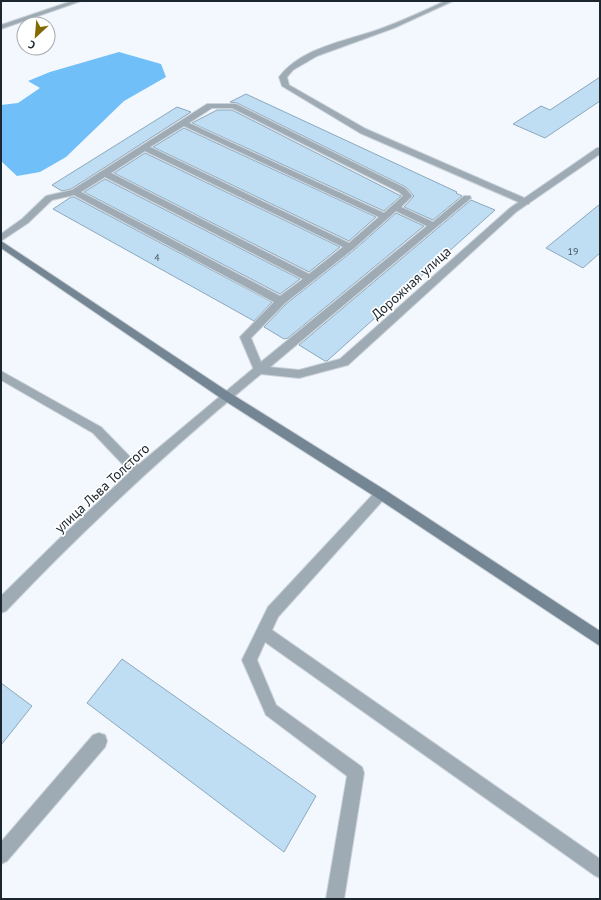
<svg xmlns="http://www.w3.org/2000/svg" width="601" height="900" font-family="'PT Sans',sans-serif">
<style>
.forest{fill:#70bff8}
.building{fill:#bfddf3;stroke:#8ca8bd}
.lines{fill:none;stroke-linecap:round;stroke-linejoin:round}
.lane-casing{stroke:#cbd2d8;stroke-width:2}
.street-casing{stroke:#cbd2d8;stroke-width:2}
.secondary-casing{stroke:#cbd2d8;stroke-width:2}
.lane{fill:#9eabb5;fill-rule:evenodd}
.street{fill:#9eabb5;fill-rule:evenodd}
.secondary{fill:#748694;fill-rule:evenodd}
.labels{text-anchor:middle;stroke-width:3.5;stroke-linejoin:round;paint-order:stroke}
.far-number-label{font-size:10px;fill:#44545f}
.street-label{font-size:14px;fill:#1b262e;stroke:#fff}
</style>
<rect width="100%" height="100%" fill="#f2f8fd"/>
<polygon class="forest" points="119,52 161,64 166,77 124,101 66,157 40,172 17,176 1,161 1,105 18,103 40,88 28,81 50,72"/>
<g class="building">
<polygon points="600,77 600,101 545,138 513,124 541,106 550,110"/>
<polygon points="246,94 457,192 456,193 462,196 433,220 404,207 414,196 406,187 237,103 230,102"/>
<polygon points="177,107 191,112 71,189 62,191 52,185"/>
<polygon points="217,110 232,110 401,196 384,211 192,123"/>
<polygon points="184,128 376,217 349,241 153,147"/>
<polygon points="145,153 340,247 309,272 114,173"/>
<polygon points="105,179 300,279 280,294 84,192"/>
<polygon points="71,197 74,197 272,302 254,321 53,209"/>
<polygon points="471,200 495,210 327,361 325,361 299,345"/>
<polygon points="600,204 600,253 583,268 546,248"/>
<polygon points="396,213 424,226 288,338 284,339 264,327 286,304 354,250"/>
<polygon points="122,659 316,796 284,852 87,703"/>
<polygon points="1,683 32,706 1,745"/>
</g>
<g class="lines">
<g class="lane-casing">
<g id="lane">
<polygon points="72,1 81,1 1,29 1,25"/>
<path d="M445 1H453L394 28 317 56 293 70 287 77 289 85 366 129 529 200V204H523L360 133 282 86 279 77C302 47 347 41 380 29 402 21 424 11 445 1Z"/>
<path d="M207 104H236L405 188 412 196 401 207 433 222 464 196H470L471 198 263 373 259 374 254 370 240 337 274 302 74 195 52 200 28 223 1 241V234L22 219 46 196 72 190ZM212 108H232L399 192 403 196 384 213 189 123ZM184 126 379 217 349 243 150 147ZM145 151 343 247 309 274 111 173ZM105 177 303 279 280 296 81 192ZM396 211 427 226 261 362 251 338 285 303 353 249Z"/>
<polygon points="381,489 385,490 387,494 385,498 278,617 272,630 600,859 600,878 594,875 265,642 257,660 276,705 362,767 364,773 344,899 326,899 347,776 266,715 242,660 268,607 377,490"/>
<polygon points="99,733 105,735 107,741 105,747 7,861 1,864 1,842 93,735"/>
</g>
</g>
<g class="street-casing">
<path id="street" d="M597 148H600V154L516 212 348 365 299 378 261 374C171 448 86 527 6 611L1 613V596L58 540 130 472 93 433 1 380V371L101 427 138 465 255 367 259 366 299 370 340 359 510 208Z"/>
</g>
<g class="secondary-casing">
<polygon id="secondary" points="1,241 230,393 385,490 600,631 600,646 377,498 222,399 1,248"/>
</g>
<use href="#lane" class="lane"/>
<use href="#street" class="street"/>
<use href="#secondary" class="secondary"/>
</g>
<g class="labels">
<g class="far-number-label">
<text x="573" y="255">19</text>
<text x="157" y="261">4</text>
</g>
<g class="street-label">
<text transform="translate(411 283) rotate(-42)" y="5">Дорожная улица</text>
<text transform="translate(102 488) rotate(-43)" y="5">улица Льва Толстого</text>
</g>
</g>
<rect width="601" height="900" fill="none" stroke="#1b262e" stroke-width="4"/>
<g transform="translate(36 36) rotate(206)"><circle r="19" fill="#ffffff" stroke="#a4a8ab"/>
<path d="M0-3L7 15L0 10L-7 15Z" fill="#836902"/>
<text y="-6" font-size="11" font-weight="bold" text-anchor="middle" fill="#1b262e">С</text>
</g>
</svg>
